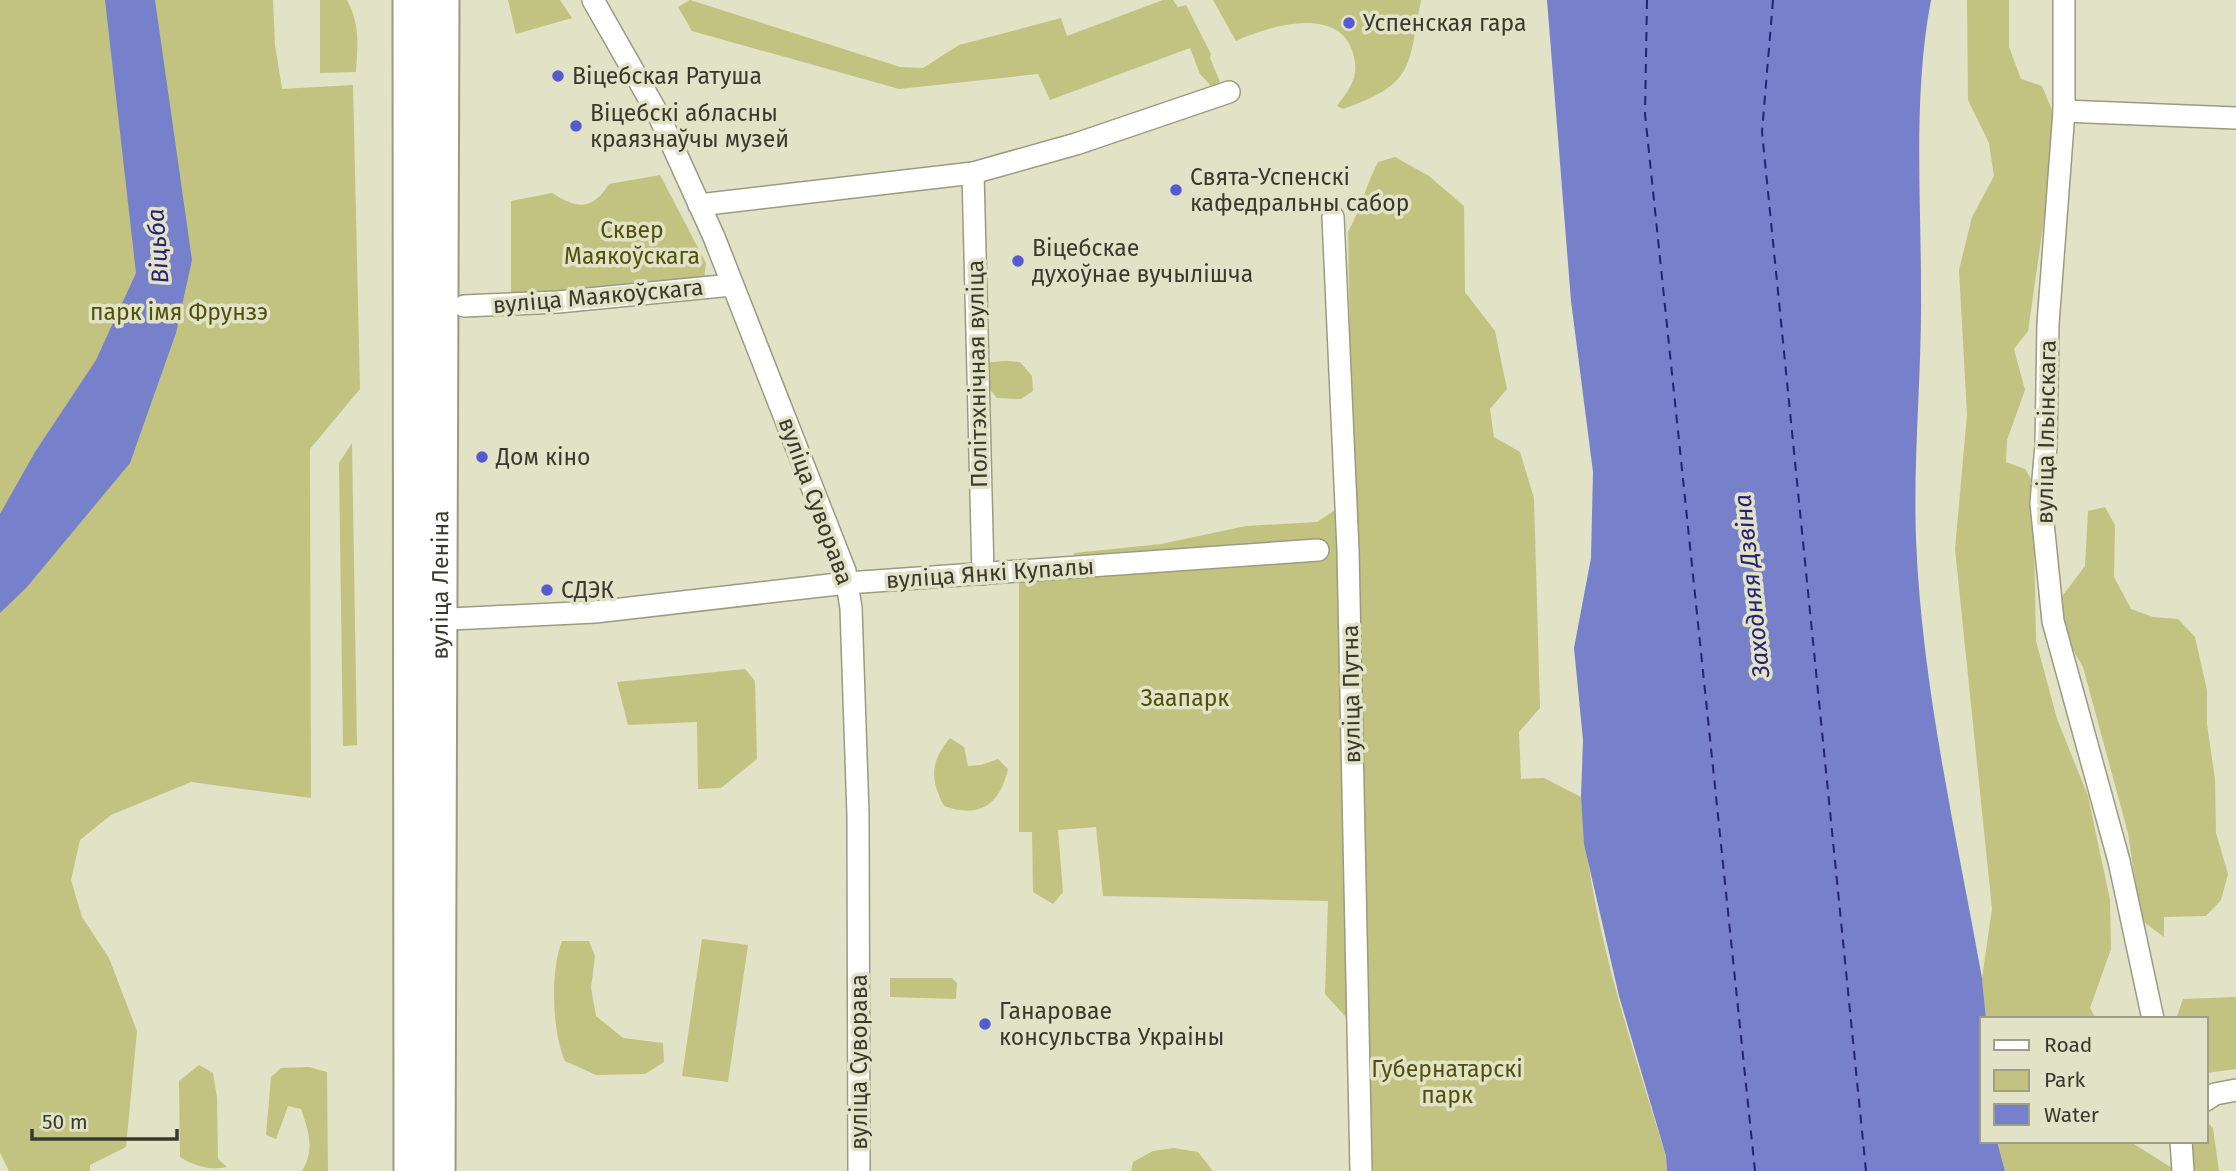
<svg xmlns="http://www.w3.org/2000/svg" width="2236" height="1171" font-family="'Fira Sans',sans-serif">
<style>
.green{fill:#c2c281}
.water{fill:#7781cb}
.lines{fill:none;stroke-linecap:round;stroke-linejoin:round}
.ferry{stroke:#252178;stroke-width:2;stroke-dasharray:9 7;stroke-linecap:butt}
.street-casing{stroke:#9a9b80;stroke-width:24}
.primary-casing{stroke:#9a9b80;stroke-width:37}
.street{stroke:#fff;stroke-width:21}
.primary{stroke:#fff;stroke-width:33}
.poi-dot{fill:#555ad1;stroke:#e2e2c6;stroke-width:2.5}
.labels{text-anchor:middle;stroke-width:7;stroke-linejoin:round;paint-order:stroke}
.poi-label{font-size:23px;fill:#38382d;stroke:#e2e2c6;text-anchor:start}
.park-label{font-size:23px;fill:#51500b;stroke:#e2e2c6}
.street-label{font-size:23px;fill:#38382d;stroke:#e2e2c6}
.water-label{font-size:24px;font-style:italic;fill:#252178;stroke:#e2e2c6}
</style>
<rect width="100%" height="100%" fill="#e2e2c6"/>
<g class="green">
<polygon points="0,0 273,0 275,45 282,89 353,85 360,389 310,449 311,798 191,782 111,815 80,840 71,880 82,917 109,958 137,1031 126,1147 90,1165 90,1171 9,1171 0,1153"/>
<path d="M320 0H347C360 24 358 45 356 72L320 73Z"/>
<polygon points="508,0 560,0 572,18 516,34"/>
<polygon points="690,0 900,67 923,68 959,45 1061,18 1067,36 1163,0 1173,0 1178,7 1186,5 1211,54 1210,58 1220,82 1211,86 1200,74 1190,48 1050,100 1038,74 899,89 692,31 678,7"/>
<path d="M1213 0H1421C1408 69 1414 84 1343 109L1337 106C1349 90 1359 78 1354 57 1343 4 1270 25 1236 41Z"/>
<polygon points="1967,0 2009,0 2009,47 2021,79 2042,86 2054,115 2051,171 2028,331 2014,349 2025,390 2007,440 2006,462 2025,469 2033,482 2036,641 2057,719 2088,796 2110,900 2111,949 2090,1008 2096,1019 1986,1019 1982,978 1992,909 1955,549 1967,415 1959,270 1972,217 1994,176 1989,143 1968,100"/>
<path d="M1395 157 1429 176 1464 206 1465 292 1495 331 1507 389 1490 409 1494 437 1520 452 1534 498 1540 708 1519 732 1521 779 1544 778 1581 797C1589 919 1630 1040 1666 1156L1667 1171H1373L1372 1162 1367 1158 1365 1038 1325 994 1328 901 1103 896 1096 827 1058 830 1063 892 1053 904 1033 892 1032 832H1019V582L1076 576 1074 553 1161 544 1246 526 1317 522 1353 498 1348 232C1361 209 1366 185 1378 162Z"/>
<path d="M660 175 706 263 702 294 511 308V201L552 193C577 209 592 211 609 184Z"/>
<polygon points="1006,361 1020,362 1032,376 1033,391 1021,399 997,398 986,385 985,368 991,362"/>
<polygon points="352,443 357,745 343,746 339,463"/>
<polygon points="2105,507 2115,525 2114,577 2131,609 2153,617 2178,619 2195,637 2207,690 2207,724 2215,779 2216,833 2228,874 2221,900 2206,916 2164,917 2164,937 2141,920 2128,833 2083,667 2057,623 2063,595 2085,566 2088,511"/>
<polygon points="745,669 755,681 757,759 721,788 698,789 697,722 628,725 617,682"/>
<path d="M950 738 964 747 968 766 981 765 998 759 1008 769C1000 804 980 819 944 806 930 779 930 762 950 738Z"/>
<polygon points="702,939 748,945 728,1082 682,1076"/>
<path d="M562 941H589L595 956 591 988 596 1016 623 1038 663 1043 664 1062 645 1074 596 1075 565 1061C552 1031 550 972 562 941Z"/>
<polygon points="890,978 952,978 957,983 956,999 890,997"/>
<polygon points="2236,997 2236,1069 2206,1073 2206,1019 2176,1019 2183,999"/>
<path d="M199 1065 213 1073 217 1097 218 1159 227 1167C211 1171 194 1166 180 1157L179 1081Z"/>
<path d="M309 1067 327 1072 328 1171H302C315 1150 309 1132 301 1109L288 1106 276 1139 266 1135 271 1077 281 1068Z"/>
<polygon points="2206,1121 2213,1128 2219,1171 2189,1171 2188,1141 2206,1141"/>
<polygon points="1997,1141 2129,1141 2172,1168 2171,1171 2005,1171"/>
<polygon points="1174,1148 1198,1152 1213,1171 1131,1171 1133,1162 1153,1151"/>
</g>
<g class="water">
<polygon points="105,0 155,0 192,260 176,333 130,463 27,587 0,613 0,514 35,452 96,360 136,273"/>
<path d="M1547 0H1931C1913 94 1921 195 1921 290 1922 373 1913 456 1916 539 1922 688 1956 832 1982 978L1986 1019H1982V1141H1997L2005 1171H1667L1666 1156 1619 996 1584 844 1581 797 1583 740 1574 648 1591 558 1593 472 1571 301Z"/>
</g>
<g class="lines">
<g class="ferry">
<polyline points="1647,0 1645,114 1755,1171"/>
<polyline points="1773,0 1762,132 1866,1171"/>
</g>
<g class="street-casing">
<g id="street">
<polyline points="593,0 659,116 714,237 845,571 851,608 858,815 859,1171"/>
<polyline points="2064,0 2064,111 2048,324 2046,445 2041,503 2053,621 2119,861 2153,1019"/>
<polyline points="2064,111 2236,118"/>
<polyline points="973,173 983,574"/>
<polyline points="699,205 973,173 1076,144 1229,92"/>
<polyline points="1333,217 1348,550 1361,1171"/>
<polyline points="464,306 558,302 732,285"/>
<polyline points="430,620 595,612 847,583 1318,550"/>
<polyline points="2206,1100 2215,1094 2236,1090"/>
<polyline points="2181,1141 2183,1171"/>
</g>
</g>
<g class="primary-casing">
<g id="primary">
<polyline points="410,0 411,1171"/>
<path id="s1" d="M438 1171 442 0"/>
</g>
</g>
<use href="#street" class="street"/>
<use href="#primary" class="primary"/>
</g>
<g class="poi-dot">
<circle cx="1349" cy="23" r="7"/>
<circle cx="558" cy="76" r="7"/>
<circle cx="576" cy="126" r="7"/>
<circle cx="1176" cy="190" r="7"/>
<circle cx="1018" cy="261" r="7"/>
<circle cx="482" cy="457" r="7"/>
<circle cx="547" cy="590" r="7"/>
<circle cx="985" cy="1024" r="7"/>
</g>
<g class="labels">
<g class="poi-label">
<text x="1363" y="31">Успенская гара</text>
<text x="572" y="84">Віцебская Ратуша</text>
<text x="590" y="121">Віцебскі абласны<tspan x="590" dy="26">краязнаўчы музей</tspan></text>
<text x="1190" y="185">Свята-Успенскі<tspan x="1190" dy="26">кафедральны сабор</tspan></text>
<text x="1032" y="256">Віцебскае<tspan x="1032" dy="26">духоўнае вучылішча</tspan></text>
<text x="496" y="465">Дом кіно</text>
<text x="561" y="598">СДЭК</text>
<text x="999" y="1019">Ганаровае<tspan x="999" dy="26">консульства Украіны</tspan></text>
</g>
<g class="park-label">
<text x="632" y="238">Сквер<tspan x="632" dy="26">Маякоўскага</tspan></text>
<text x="179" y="320">парк імя Фрунзэ</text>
<text x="1185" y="706">Заапарк</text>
<text x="1447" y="1077">Губернатарскі<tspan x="1447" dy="26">парк</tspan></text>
</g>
<g class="street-label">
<text transform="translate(598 296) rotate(-5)" y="8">вуліца Маякоўскага</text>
<text transform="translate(977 374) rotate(-91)" y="8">Політэхнічная вуліца</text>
<text transform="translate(2046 432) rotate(-89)" y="8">вуліца Ільінскага</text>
<text transform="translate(816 501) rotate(70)" y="8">вуліца Суворава</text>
<text transform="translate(990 573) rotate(-4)" y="8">вуліца Янкі Купалы</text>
<text dy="8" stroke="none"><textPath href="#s1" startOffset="586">вуліца Леніна</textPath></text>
<text transform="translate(1351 694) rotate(-91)" y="8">вуліца Путна</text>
<text transform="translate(859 1062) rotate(-90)" y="8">вуліца Суворава</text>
</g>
<g class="water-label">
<text transform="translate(158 246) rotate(-94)" y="8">Віцьба</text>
<text transform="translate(1752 586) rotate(-96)" y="8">Заходняя Дзвіна</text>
</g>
</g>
<rect x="1980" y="1017" width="228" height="126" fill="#e2e2c6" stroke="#9e9e89" stroke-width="2"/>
<rect x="1994" y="1040" width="35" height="10" fill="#ffffff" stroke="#9e9e89" stroke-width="2"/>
<text x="2044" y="1052" font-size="21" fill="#38382d">Road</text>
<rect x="1994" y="1070" width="35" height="21" fill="#c2c281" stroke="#9e9e89" stroke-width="2"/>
<text x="2044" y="1087" font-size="21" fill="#38382d">Park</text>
<rect x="1994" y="1104" width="35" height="21" fill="#7781cb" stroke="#9e9e89" stroke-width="2"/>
<text x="2044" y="1122" font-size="21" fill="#38382d">Water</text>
<path d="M32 1129v10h145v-10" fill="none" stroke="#38382d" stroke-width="3.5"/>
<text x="42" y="1129" font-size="21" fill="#38382d" stroke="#e2e2c6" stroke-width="5" paint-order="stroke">50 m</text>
</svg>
